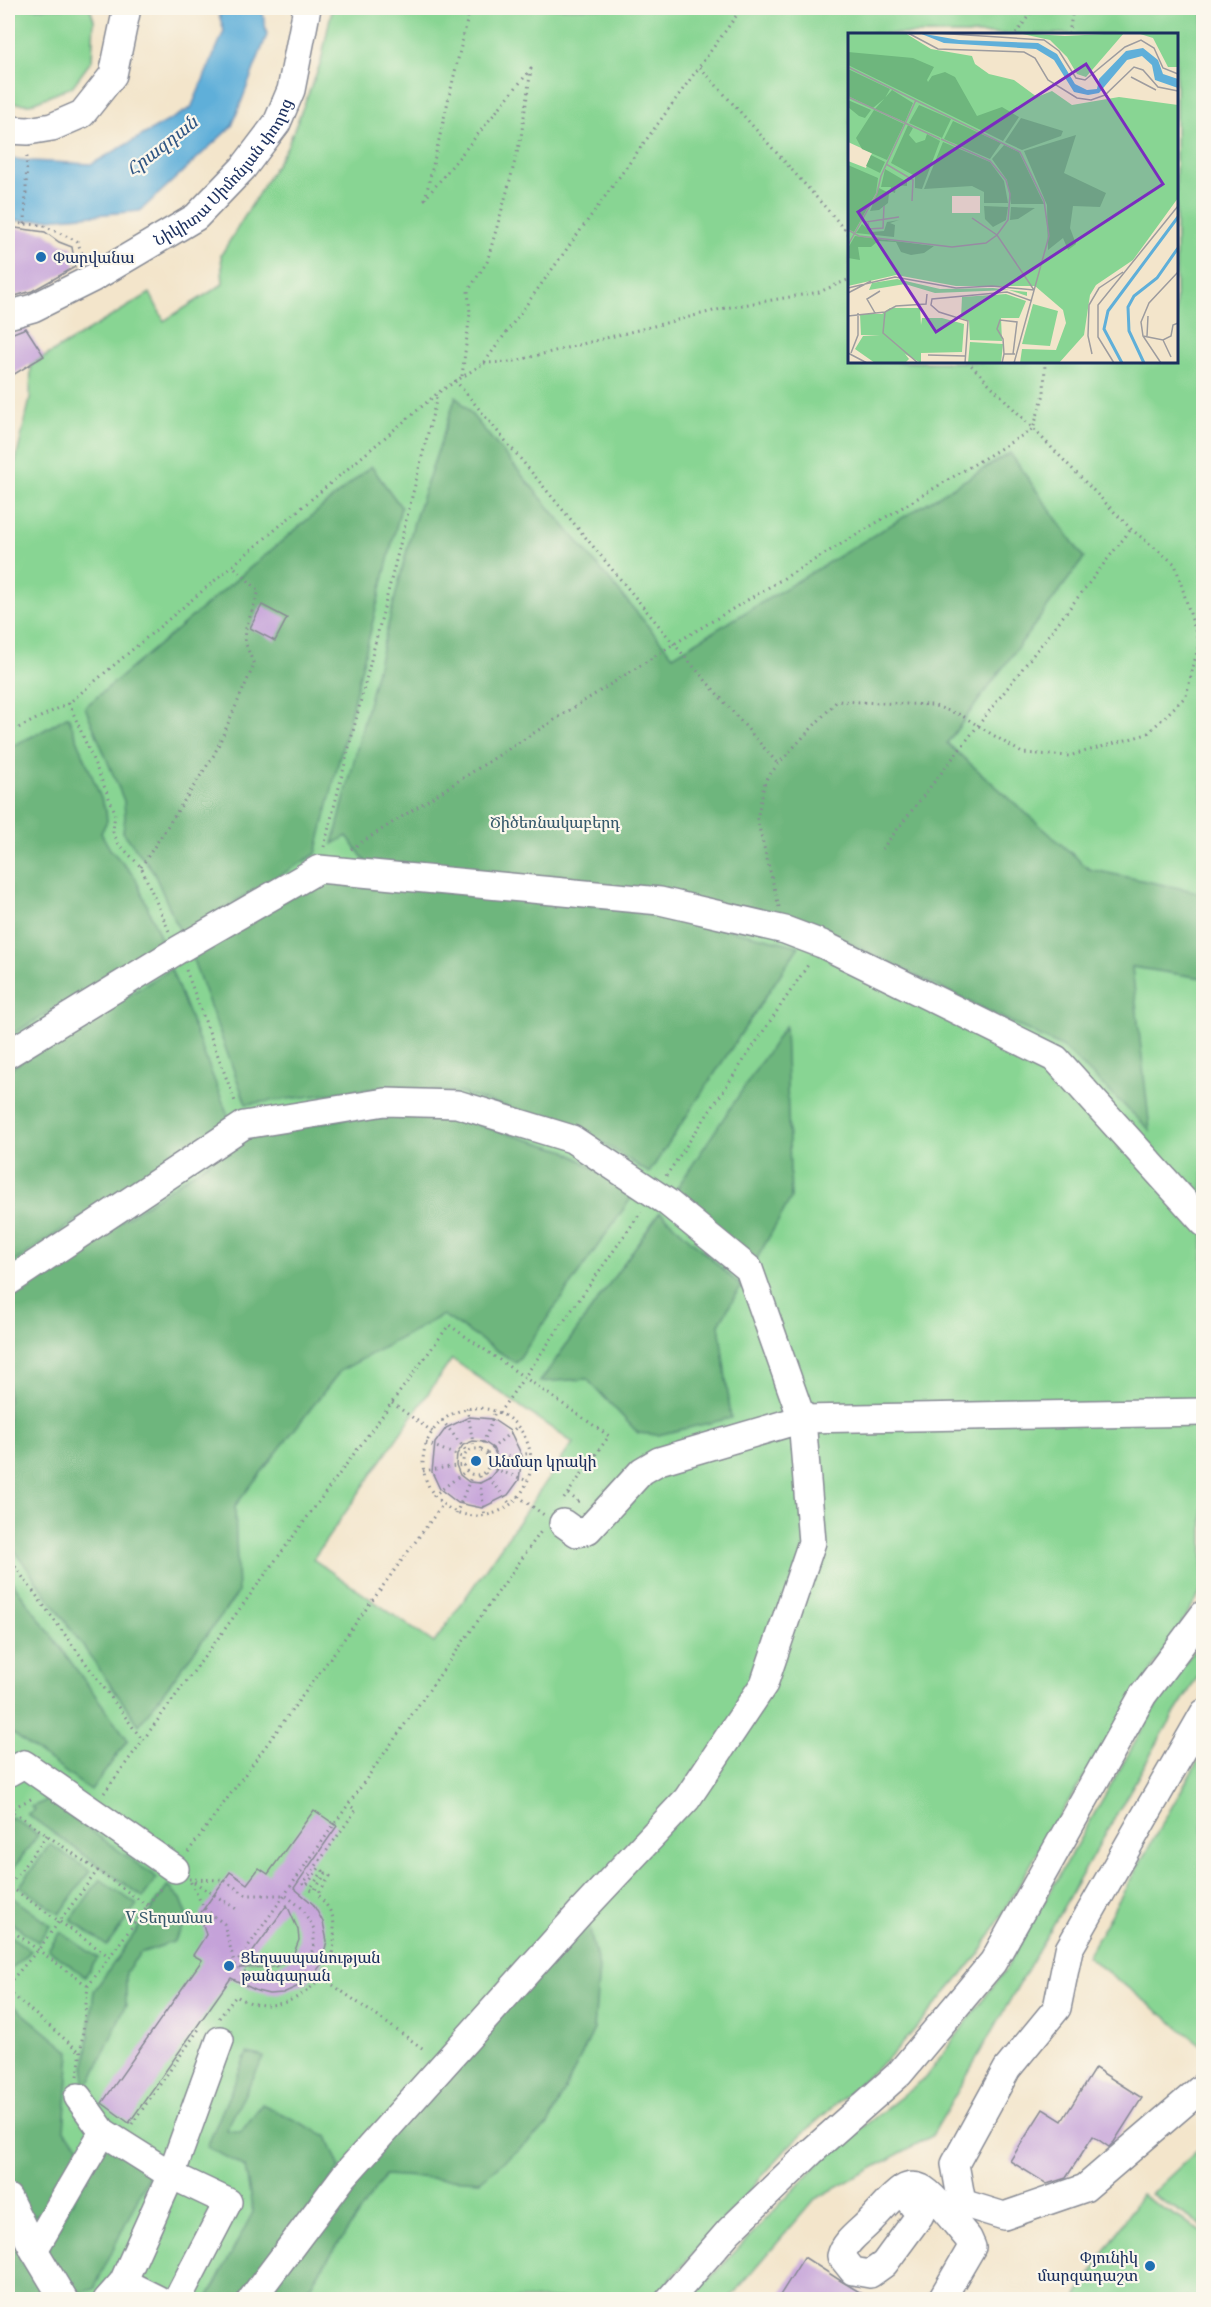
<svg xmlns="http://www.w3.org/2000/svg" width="1211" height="2307" font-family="'IM FELL French Canon','Noto Serif Armenian',serif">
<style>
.green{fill:#88d593;stroke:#528278;stroke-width:1.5;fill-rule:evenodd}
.forest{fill:#6eb67d;stroke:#44726e;stroke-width:1.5}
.water{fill:#5fafd9;stroke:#3d6f9c;stroke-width:1.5}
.building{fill:#c5a2d9;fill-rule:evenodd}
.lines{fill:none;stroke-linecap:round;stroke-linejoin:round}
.minor-casing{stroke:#878a94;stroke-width:30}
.path{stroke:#878a94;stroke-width:3;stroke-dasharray:1.5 4.5;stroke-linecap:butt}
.minor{stroke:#fff;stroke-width:27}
.poi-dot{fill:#1f6fb2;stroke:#fbf7ec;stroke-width:2}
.labels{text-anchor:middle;stroke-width:4.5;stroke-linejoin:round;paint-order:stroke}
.street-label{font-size:16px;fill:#1b2f5e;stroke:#fbf7ec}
.poi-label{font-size:16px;fill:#1b2f5e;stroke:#fbf7ec;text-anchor:start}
.park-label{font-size:16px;fill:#36586b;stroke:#fbf7ec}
.water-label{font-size:18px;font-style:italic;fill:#2f5583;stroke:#fbf7ec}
.inset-river{fill:none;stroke:#5fafd9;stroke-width:3}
.inset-road{fill:none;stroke:#9d9c9f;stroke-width:1.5}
.view{fill:#7b2cbf;fill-opacity:0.15;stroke:#7b2cbf;stroke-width:3}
.inset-edge{fill:none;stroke:#1b2f5e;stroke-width:3}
</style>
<rect width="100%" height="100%" fill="#fbf7ec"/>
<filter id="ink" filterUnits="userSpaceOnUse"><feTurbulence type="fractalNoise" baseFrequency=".0167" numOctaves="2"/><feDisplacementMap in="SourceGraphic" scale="12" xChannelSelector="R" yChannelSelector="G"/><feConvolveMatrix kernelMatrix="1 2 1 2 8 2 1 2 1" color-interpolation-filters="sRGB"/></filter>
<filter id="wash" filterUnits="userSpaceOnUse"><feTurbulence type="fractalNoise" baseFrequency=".008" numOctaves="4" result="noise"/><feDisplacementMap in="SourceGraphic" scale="24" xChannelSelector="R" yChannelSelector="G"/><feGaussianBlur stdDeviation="1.35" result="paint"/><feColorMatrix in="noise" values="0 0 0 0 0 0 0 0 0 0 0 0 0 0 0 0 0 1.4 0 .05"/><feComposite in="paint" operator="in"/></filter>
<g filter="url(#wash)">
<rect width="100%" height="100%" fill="#f3e5cb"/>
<g class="green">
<polygon points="8,8 90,8 94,20 92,60 72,87 30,104 8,103"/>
<path d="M332 8H1203V1589L1050 1831 980 1953 898 2049 790 2145 653 2299 8 2300V495L30 399 31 365 150 293 164 321 223 284 221 255 287 147 321 62ZM850 34H1176V362H850ZM452 1359 573 1443 434 1643 313 1559Z"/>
<polygon points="1203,1637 1203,1669 1174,1714 932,2136 815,2199 729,2299 689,2300 825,2157 925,2078 1005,1970 1161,1697"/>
<polygon points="1203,1752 1204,2046 1203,2046 1087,1956"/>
<polygon points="1203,2145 1203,2226 1151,2194"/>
<polygon points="1141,2195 1203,2232 1203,2299 1075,2299"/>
</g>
<g class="forest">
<polygon points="456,396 673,656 1010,453 1084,558 947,743 1089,869 1203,893 1203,978 1132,967 1150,1130 1064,1048 818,928 659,892 368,865 347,836 333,844 414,522"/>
<polygon points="371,466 401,507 316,854 181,934 153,871 123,832 125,817 124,801 85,707"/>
<polygon points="68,716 106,811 107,821 101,833 110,849 135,877 163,944 8,1037 8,748 39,733"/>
<polygon points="318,879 653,912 799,946 649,1173 583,1130 460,1093 387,1087 246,1104 192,957"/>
<polygon points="171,969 229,1118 8,1266 8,1070"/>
<polygon points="785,1026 791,1198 755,1262 675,1191"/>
<polygon points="382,1112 452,1117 566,1151 634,1194 516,1363 443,1315 340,1371 235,1506 238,1593 139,1725 8,1541 8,1298 249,1135"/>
<polygon points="660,1212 741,1286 719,1324 731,1418 658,1435 638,1433 587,1379 540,1382"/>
<polygon points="8,1576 128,1740 91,1791 12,1733 8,1735"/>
<polygon points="48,1800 157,1878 143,1897 27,1814 35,1810 31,1807"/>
<polygon points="12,1817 38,1835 8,1876 8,1819"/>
<polygon points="50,1844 90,1871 60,1914 20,1886"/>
<polygon points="100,1879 137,1905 107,1946 71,1920"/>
<polygon points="168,1886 181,1899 189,1919 173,1942 140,1953 126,1972 126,2004 92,2079 83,2088 94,1991"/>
<polygon points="12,1897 50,1925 38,1942 8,1920 8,1903"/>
<polygon points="588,1922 599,1968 594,2029 548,2125 480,2181 385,2175 301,2299 261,2300 376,2147"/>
<polygon points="61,1932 98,1958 85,1976 48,1949"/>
<polygon points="8,1934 31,1951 8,1972"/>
<polygon points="8,2001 70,2052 64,2130 84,2150 43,2216 20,2213 8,2187"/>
<polygon points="247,2053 264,2057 226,2130 241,2132 262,2104 327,2136 340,2168 243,2299 207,2300 253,2212 245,2167 207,2147"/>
<polygon points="105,2140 150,2172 94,2289 74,2295 44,2255"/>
<polygon points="8,2216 51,2299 8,2299"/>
</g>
<polygon class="water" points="217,8 262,8 267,35 232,126 140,211 25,221 8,220 8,158 30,161 92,164 191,108 224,31"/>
<g id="blocks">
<g class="building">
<polygon points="8,227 45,232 59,242 72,247 75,267 32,291 8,298"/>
<polygon points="26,328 44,356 8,378 8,335"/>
<polygon points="262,605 287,618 275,641 250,628"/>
<path d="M469 1417 492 1419 510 1431 522 1456 519 1480 508 1495 482 1508 458 1503 440 1489 432 1472 435 1443 446 1428ZM473 1441 484 1442 493 1448 497 1457V1469L490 1478 480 1483 469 1482 460 1475 456 1465 457 1454 463 1445Z"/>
<path d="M314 1810 337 1826 294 1888 313 1904 323 1922 327 1941 321 1965 308 1982 283 1993 269 1994 257 1991 231 1978 129 2123 102 2103 202 1960 193 1955 206 1935 200 1914 230 1872 247 1884 259 1868 268 1874ZM287 1905 298 1930 299 1940 292 1958 275 1967 241 1968Z"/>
<polygon points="1095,2068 1142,2098 1114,2142 1109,2147 1093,2136 1066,2178 1047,2184 1010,2161 1043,2109 1062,2121"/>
<polygon points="804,2257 841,2281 873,2300 777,2300"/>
</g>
</g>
</g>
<g filter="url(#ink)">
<use href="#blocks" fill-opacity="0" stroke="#878a94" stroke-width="1.5"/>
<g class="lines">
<g class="minor-casing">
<g id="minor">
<polyline points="8,130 28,131 52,127 82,114 113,75 127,8"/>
<path id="s1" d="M8 315 33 308 93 278 196 217 243 168 277 123 291 90 307 8"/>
<polyline points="8,1054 178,950 319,869 660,901 785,930 822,944 1056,1059 1204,1223"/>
<polyline points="8,1282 244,1125 385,1102 457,1104 572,1139 667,1202 749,1269 802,1419 812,1542 764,1684 687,1799 580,1913 344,2176 251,2300"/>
<polyline points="563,1523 577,1533 588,1530 642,1471 659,1461 802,1419 1204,1412"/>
<polyline points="1204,1713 1069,1949 1057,2008 1007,2069 955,2164 962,2203 1004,2216 1085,2188 1204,2086"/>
<polyline points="8,1773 24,1764 175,1869"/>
<polyline points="78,2097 103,2132 171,2175 228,2202 177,2300"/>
<path d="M902 2191 920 2215 884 2264 870 2274 853 2271 841 2256C845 2240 862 2231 873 2218 883 2208 892 2196 903 2189 908 2186 915 2185 921 2188 933 2193 958 2227 968 2238L972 2247 941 2300"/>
<polyline points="8,2198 34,2250 64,2300"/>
<polyline points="34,2250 103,2132"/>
<polyline points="123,2282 159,2300"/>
<polyline points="107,2300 123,2282 171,2175 220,2040"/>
<polyline points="669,2300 729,2231 811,2152 899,2074 993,1962 1143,1695 1204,1614"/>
</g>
</g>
<g class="path">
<polyline points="1016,34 1034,8"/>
<polyline points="1069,34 1073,8"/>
<polyline points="700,67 850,235"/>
<polyline points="8,223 42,225 77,241 84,258"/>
<polyline points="25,224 27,154"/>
<polyline points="484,363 511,362 725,308 819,292 850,279"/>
<polyline points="462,376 470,313 468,291 487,262 508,188 521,137 531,69 425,199 470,8"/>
<polyline points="455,380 674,644 778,764"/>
<polyline points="69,703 115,812 113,832 118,843 141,867 169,931"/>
<polyline points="8,733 69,703 439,392 484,363 742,8"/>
<polyline points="324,847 438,393"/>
<polyline points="351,849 674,644 1033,429 1044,394 1045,362"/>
<polyline points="882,849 1131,529"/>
<polyline points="141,867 214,755 254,665 245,642 246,628 259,591 233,566"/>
<polyline points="779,907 757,819 765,781 778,764 837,701 932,705 961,715 1022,753 1069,756 1147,734 1186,696 1199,643 1175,564 1131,529 968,362"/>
<polyline points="186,970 236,1104"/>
<polyline points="666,1176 810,962"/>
<polyline points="392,1403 433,1432"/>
<polyline points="467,1408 474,1449"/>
<circle cx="477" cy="1462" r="54"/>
<polyline points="499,1413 641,1212"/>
<polyline points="442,1420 467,1452"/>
<polyline points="426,1443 464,1458"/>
<circle cx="476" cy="1462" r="13"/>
<polyline points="481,1449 495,1412"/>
<polyline points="487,1453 518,1426"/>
<polyline points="490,1460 531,1453"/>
<polyline points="489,1467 528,1481"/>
<polyline points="423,1471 463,1465"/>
<polyline points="485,1473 511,1505"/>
<polyline points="479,1476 485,1517"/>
<polyline points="568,1494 578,1501 575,1505"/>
<polyline points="433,1496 466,1471"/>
<polyline points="518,1496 544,1515"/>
<polyline points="456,1514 472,1475"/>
<polyline points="8,1557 143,1741"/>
<polyline points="104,1793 449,1325 609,1436 563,1500"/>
<polyline points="8,1810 18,1815 148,1906"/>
<polyline points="8,1810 33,1798"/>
<polyline points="47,1835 9,1886 110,1957"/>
<polyline points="188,1852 443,1504"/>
<polygon points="189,1879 224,1880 246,1895 285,1895 302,1908 314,1929 314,1946 307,1964 290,1977 271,1982 255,1979 235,1965 224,1924 204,1908"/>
<polyline points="194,1882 238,1910"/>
<polyline points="8,1928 88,1986"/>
<polyline points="235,1965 542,1530"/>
<polyline points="323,1978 425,2050"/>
<polyline points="8,1984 38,1950 98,1870"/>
<polyline points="8,1991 80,2052"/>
<path d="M219 2018 236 1996C281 2024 339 1982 334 1931 334 1926 334 1918 331 1913 328 1906 322 1900 318 1894L330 1876 326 1873 314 1891 310 1889 323 1871 319 1868 306 1886 303 1884 356 1810 349 1805"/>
<polyline points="78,2076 88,1986 162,1886"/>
<polyline points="132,2124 199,2029"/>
</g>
<use href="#minor" class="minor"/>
</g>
</g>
<g class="poi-dot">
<circle cx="41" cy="257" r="6"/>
<circle cx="476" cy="1461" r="6"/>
<circle cx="229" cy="1966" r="6"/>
<circle cx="1150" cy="2266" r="6"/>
</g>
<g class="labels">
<g class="street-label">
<text dy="6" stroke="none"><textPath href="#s1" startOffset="264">Նիկիտա Սիմոնյան փողոց</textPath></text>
</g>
<g class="poi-label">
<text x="53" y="263">Փարվանա</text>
<text x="488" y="1467">Անմար կրակի</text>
<text x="241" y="1963">Ցեղասպանության<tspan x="241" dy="18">թանգարան</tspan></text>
<text x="1138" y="2263" text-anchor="end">Փյունիկ<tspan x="1138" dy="18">մարզադաշտ</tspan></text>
</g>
<g class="park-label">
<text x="555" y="828">Ծիծեռնակաբերդ</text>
<text x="169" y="1923">V Տեղամաս</text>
</g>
<g class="water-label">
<text transform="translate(162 146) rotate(-38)" y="6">Հրազդան</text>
</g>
</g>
<g transform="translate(848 33)">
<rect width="330" height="330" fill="#f3e5cb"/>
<path d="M0 0H57L83 16 124 23 127 31 141 41 166 47 189 64 204 58 224 72 271 64 330 72V165L285 227 248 252 242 262 236 302 211 330H172L174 316 208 317 218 290 215 277 187 253H108L48 242 0 253V128L18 135 24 120 0 109ZM104 163H132V180H104ZM170 0 217 3 276 0 238 44 229 41 219 24 202 7ZM289 0H330V34H320L305 5ZM49 246 92 256 145 255 179 259V263L161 257 87 260 57 251 21 257 24 250ZM158 261 178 268 171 285H153L154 308 122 307 121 288 113 285 114 264ZM185 271 210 278 202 313 174 311ZM42 275H72L73 292 74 285H94L116 291 114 319 73 320V330L57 321 61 326 57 330H27L7 316 15 303 32 302H13L12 281H34ZM122 309 155 311 153 330H120Z" fill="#88d593" fill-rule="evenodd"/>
<path d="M0 19 65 25 86 34 79 47 80 49 84 43 97 39 107 44 129 83 154 74 171 84 155 108 0 32ZM0 36 42 56 37 65 25 75 0 63ZM44 57 65 70 57 89 27 76ZM0 67 23 77 17 85 11 83 0 74ZM71 72 103 86 94 105 61 90ZM26 77 56 91 39 127 14 116 8 105ZM173 85 215 98 213 103 174 117 157 109ZM105 88 153 110 142 126 96 106ZM60 92 65 95 61 102 68 110 77 107 79 101 92 108 74 156 67 155V143L43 130ZM228 102 216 140 258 160 252 174 225 173 222 195 228 211 220 217 215 205 200 217 199 172 176 118ZM95 109 142 129 156 148 160 170H136V159L124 153 76 156ZM156 112 171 119 196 171H163L159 147 144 126ZM23 122 37 129 32 140 18 133ZM0 132 30 145 28 160 6 199 0 196ZM37 136 59 149V153L48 152 47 160 42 158 43 154H33ZM31 155 41 160 40 170 31 177 22 178ZM136 173 160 174 158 187 145 194 137 186ZM163 174 187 175 170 186 162 187ZM51 187 42 190 47 192 46 204 8 200 14 191 23 199 36 198 39 189ZM7 203 86 213 76 220 63 222 53 219 48 209 30 208 23 214H10L12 227 0 225V215Z" fill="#6eb67d"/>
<path d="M71 0 111 7 190 10 209 21 227 51 239 57 249 56 251 46 278 18 295 15 310 27 315 41 330 46V55L307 47 304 32 294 23 279 27 251 60 240 62 226 59 206 27 188 16 96 10Z" fill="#5fafd9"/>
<path class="inset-river" d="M274 330 256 296 260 278 330 184M296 330 281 298 280 274 286 263 309 245 330 215"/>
<path class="inset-road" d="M60 0 90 16 176 19 187 25 200 47 229 65 243 67 257 62 286 34 295 37 310 54 330 58M87 0 196 7 211 18 228 45 237 47 277 14 293 7 306 15 315 35 330 41M0 34 172 119 196 168 201 203 166 330M283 44 308 57M0 64 92 106M38 131 65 147 64 168M124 185 149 202 186 257M18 189 51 184M20 190 21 196 35 195 36 173M0 197 11 203 104 214 138 210 149 202 160 187 162 161 158 147 142 128 93 106M0 212 29 160 33 143 68 67M0 255 47 244 108 255 144 253 186 257M0 260 23 248M37 279 35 300 70 330M27 280 19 266 32 258M0 283 37 279 48 273 78 271 79 261M295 303 315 307 323 303 325 292 330 290M299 303 300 283M315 307 323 324M0 320 19 330M3 320 10 302V280M156 321 155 306 149 296 152 287 169 289 165 321M244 321 240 303 241 272 251 255 275 239M80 322 117 323M117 330 120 288 91 279 83 272 84 266 159 259 184 268M154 330 156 321H167M266 330 250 304V272L330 173M313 330 295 303 293 289 301 270 330 239"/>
<path class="view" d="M238 31 315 151 88 299 10 179Z"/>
<rect width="330" height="330" class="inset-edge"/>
</g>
<rect width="1211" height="2307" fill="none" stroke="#fbf7ec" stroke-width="30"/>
</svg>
